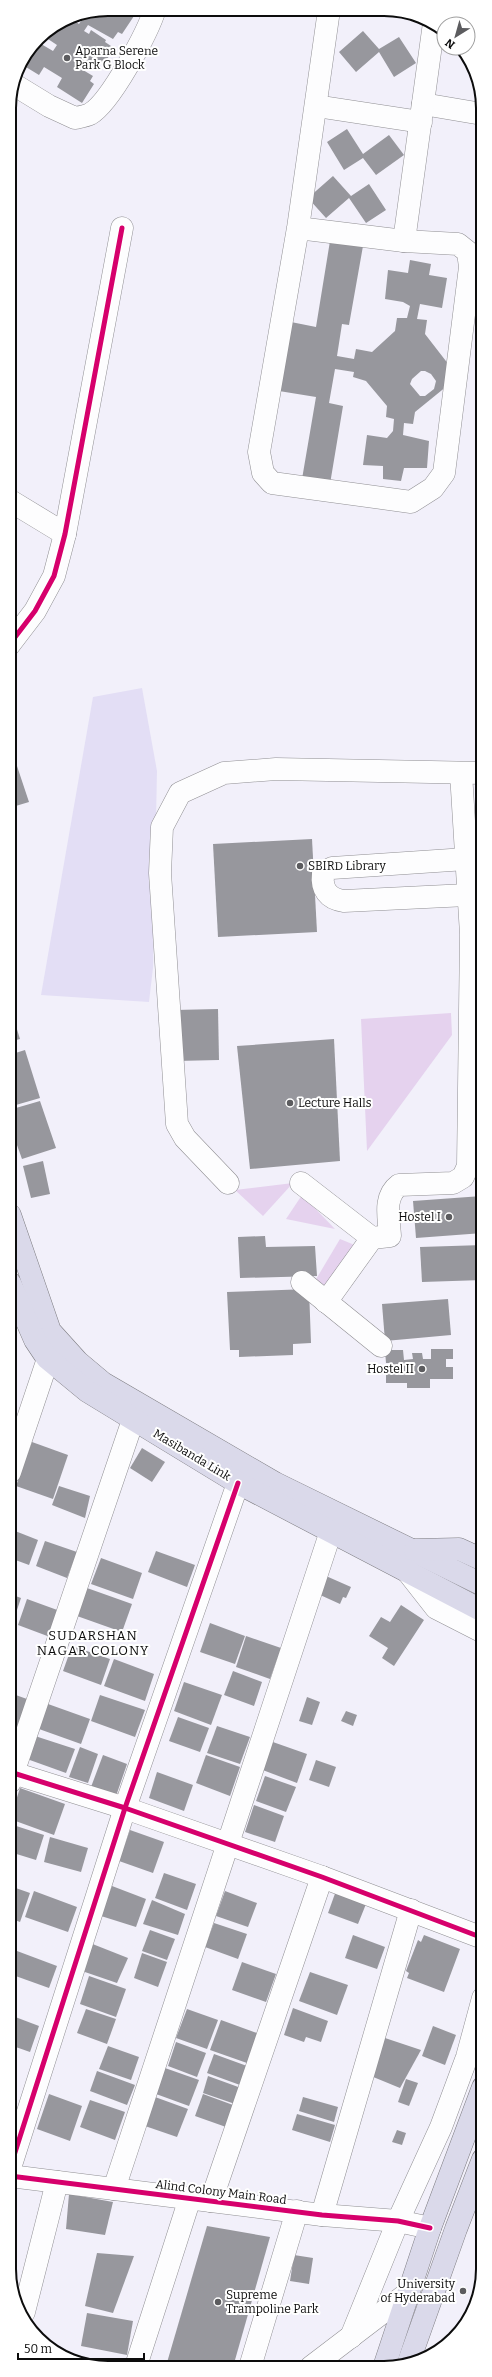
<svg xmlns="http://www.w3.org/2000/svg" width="492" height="2377" font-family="Bitter,serif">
	<rect width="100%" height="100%" fill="#f2f0fa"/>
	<!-- farmland -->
	<path fill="#e3def5" d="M142,688L157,771L153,968L149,1002L41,995L93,697Z"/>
	<!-- green -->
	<g fill="#e5d2ee">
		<path d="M451,1013L452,1035L367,1151L361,1019Z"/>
		<path d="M293,1183L263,1216L235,1190Z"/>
		<path d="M302,1195L335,1229L286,1219Z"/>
		<path d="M340,1239L362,1248L326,1290L315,1281Z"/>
	</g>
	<!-- building -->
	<g fill="#97979d" fill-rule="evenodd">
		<path d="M108,9L138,10L122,34L118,32L113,39L88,25L84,31L89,34L91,30L106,40L105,42L111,46L108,51L111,53L104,64L101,62L97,69L92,66L90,69L83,64L82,66L85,68L83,70L93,76L90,81L94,84L82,103L57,87L62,78L44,67L39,75L21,64L36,41L53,51L57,45L42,35L69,17L79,24L81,21L74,16Z"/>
		<path d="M363,31L379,49L399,37L416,63L394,77L379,52L356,72L339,52Z"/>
		<path d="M347,129L363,154L389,135L404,155L376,175L363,158L344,170L327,142Z"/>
		<path d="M333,176L351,196L369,184L386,210L366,223L349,198L326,218L308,198Z"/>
		<path d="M330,241L363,246L349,325L342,324L337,356L354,359L356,349L372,352L395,331L397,318H407L410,306L403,302L385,299L388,270L408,273L410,260L431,264L429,275L447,278L442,308L420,304L417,319L427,320L425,334L449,365L447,386L415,412L413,424L404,423L403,435L429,441L427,468H404L401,481L383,479V466L363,465L367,435L387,438L393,431L394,419L386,417L387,406L366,381L353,377L354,372L335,369L329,403L343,406L330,484L302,479L316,397L279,391L291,322L316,327ZM421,371H425L431,374L436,381L434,389L425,396H420L410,384L412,379Z"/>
		<path d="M9,742L29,802L9,808Z"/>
		<path d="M312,839L317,932L218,937L213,844Z"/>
		<path d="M9,1004L20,1039L9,1042Z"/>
		<path d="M218,1009L219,1060L176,1061L175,1010Z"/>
		<path d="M334,1039L340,1161L250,1169L237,1046Z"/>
		<path d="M25,1050L40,1098L9,1107V1055Z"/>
		<path d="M40,1101L56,1148L22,1159L9,1123V1110Z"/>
		<path d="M43,1161L50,1194L31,1198L23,1166Z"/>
		<path d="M482,1196L483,1233L416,1238L413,1201Z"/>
		<path d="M265,1236L266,1247L315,1246L317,1276L240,1278L238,1237Z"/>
		<path d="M483,1245V1280L422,1282L420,1247Z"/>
		<path d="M309,1289L311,1343L293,1344V1355L239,1357V1350H230L227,1292Z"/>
		<path d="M448,1299L451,1335L385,1341L382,1304Z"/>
		<path d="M431,1349H453V1359H446V1367H453V1379H430V1388H407V1383H386V1371H391L390,1363H386L385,1350H403L404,1360L413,1359L412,1353H422L423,1359H431Z"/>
		<path d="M32,1442L68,1455L53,1499L16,1486Z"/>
		<path d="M142,1448L165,1462L152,1482L130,1468Z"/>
		<path d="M59,1486L90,1496L85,1518L52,1505Z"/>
		<path d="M10,1529L38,1540L29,1565L10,1558Z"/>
		<path d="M45,1541L77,1552L67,1578L36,1566Z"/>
		<path d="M156,1551L195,1565L187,1587L148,1572Z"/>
		<path d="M101,1558L142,1573L133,1599L91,1584Z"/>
		<path d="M326,1576L351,1587L346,1598L343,1597L340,1604L318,1594Z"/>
		<path d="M87,1588L132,1604L122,1632L77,1616Z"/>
		<path d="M10,1594L21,1598L12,1625L10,1624Z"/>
		<path d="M27,1599L60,1611L50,1637L18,1625Z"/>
		<path d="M401,1605L424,1620L394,1666L382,1658L388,1648L369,1636L381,1617L390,1622Z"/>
		<path d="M210,1623L245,1636L235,1664L200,1652Z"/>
		<path d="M246,1636L281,1648L270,1679L236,1667Z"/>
		<path d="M72,1646L110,1659L101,1685L63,1671Z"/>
		<path d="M114,1659L154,1674L145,1701L104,1686Z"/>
		<path d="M233,1671L262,1682L254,1706L224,1695Z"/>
		<path d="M184,1682L222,1695L211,1725L174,1711Z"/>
		<path d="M10,1693L27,1699L17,1728L10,1725Z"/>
		<path d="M100,1695L145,1710L135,1737L91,1721Z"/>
		<path d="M307,1697L320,1702L312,1725L299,1721Z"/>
		<path d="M48,1704L90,1719L81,1744L39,1729Z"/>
		<path d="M346,1711L357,1715L353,1726L341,1721Z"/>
		<path d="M178,1717L209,1728L200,1752L169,1741Z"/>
		<path d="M217,1726L250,1737L240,1764L207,1753Z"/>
		<path d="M10,1729L16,1731L10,1748Z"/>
		<path d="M35,1736L75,1749L66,1773L27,1759Z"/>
		<path d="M270,1741L307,1754L297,1783L260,1769Z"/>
		<path d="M80,1747L98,1754L88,1783L69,1777Z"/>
		<path d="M103,1755L127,1764L116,1796L91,1787Z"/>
		<path d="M206,1755L240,1767L230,1796L196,1783Z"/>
		<path d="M316,1760L336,1767L329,1787L309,1780Z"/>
		<path d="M157,1772L193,1785L184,1811L149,1798Z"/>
		<path d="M265,1776L296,1787L286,1812L256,1801Z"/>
		<path d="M20,1788L65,1804L54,1835L10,1819Z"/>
		<path d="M254,1805L284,1816L275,1842L245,1832Z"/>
		<path d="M10,1824L44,1835L36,1860L10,1852Z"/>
		<path d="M130,1830L164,1842L153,1873L119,1861Z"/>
		<path d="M50,1837L88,1848L81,1872L44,1862Z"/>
		<path d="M164,1873L196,1884L187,1910L155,1898Z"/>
		<path d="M10,1886L30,1893L20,1922L10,1918Z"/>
		<path d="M112,1886L146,1899L136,1927L101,1916Z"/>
		<path d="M337,1888L368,1899L358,1924L328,1913Z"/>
		<path d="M34,1891L77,1907L68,1932L25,1917Z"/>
		<path d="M225,1891L257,1903L248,1927L216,1916Z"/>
		<path d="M152,1900L185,1914L178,1935L143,1924Z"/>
		<path d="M214,1923L247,1934L238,1959L205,1947Z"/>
		<path d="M150,1930L175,1939L167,1960L142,1951Z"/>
		<path d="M353,1935L385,1947L377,1969L345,1958Z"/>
		<path d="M424,1935L460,1949L444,1992L407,1978L409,1973L406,1971L418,1940L421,1942Z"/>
		<path d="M90,1943L128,1958L117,1983L82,1971Z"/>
		<path d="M17,1951L57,1966L49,1988L10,1974Z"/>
		<path d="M142,1953L167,1962L158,1987L134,1978Z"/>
		<path d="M242,1962L276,1974L266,2002L232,1990Z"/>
		<path d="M310,1972L348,1985L337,2015L299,2001Z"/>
		<path d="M89,1976L126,1989L116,2017L80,2004Z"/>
		<path d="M293,2008L328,2021L321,2042L306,2037L304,2042L284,2035Z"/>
		<path d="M86,2009L116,2019L107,2044L77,2033Z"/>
		<path d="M187,2009L218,2020L207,2049L176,2038Z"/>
		<path d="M10,2015L39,2026L30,2052L10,2045Z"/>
		<path d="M221,2020L257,2033L247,2063L210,2050Z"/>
		<path d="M433,2026L456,2035L445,2065L422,2056Z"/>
		<path d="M379,2036L421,2050L400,2088L366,2074Z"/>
		<path d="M176,2042L206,2053L197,2077L168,2066Z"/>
		<path d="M108,2046L139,2057L131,2080L99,2069Z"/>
		<path d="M214,2054L247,2066L240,2085L207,2073Z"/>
		<path d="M165,2068L199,2080L189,2106L156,2094Z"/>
		<path d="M97,2071L135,2085L127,2105L90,2091Z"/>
		<path d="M208,2076L241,2088L235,2104L203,2093Z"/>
		<path d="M406,2079L418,2083L409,2106L398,2102Z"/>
		<path d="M49,2094L82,2106L70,2141L37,2129Z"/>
		<path d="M203,2094L233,2105L226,2127L195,2116Z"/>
		<path d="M155,2097L188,2109L177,2137L145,2126Z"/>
		<path d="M303,2097L338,2107L334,2122L299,2111Z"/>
		<path d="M90,2100L125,2112L115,2140L80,2127Z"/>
		<path d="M10,2113L14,2114L10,2128Z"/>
		<path d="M297,2114L335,2125L330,2142L292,2130Z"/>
		<path d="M397,2130L406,2133L402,2145L392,2142Z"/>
		<path d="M69,2194L113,2202L105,2235L66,2229Z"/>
		<path d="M207,2226L270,2237L233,2367L166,2366Z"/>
		<path d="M97,2253L134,2256L113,2313L85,2306Z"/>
		<path d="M294,2255L313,2258L309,2284L290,2281Z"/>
		<path d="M87,2313L133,2321L127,2355L81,2346Z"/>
	</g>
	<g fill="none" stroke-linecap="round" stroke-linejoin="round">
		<!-- minor casing -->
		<g stroke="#908f93" stroke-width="23">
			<g id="minor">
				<path d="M13,84L49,106L75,118C80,117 86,116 90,114C110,103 148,32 155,9"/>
				<path d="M423,104L482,114"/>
				<path d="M316,106L421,122"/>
				<path d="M298,228L404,241L458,244L468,252L470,267L444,473L433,488L411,502L272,483L263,473L259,452L298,228L329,10"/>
				<path d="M404,241L434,23"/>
				<path d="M9,500L65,534"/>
				<path d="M9,645L35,611L54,576L65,534L122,228"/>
				<path d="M466,859L332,868L323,873C321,889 328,899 344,901L467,895"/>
				<path d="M228,1183L185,1138L177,1124L160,873L162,827L180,793L224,773L276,769L482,773"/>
				<path d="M301,1183L372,1238"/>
				<path d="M302,1282L381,1346"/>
				<path d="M326,1302L372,1238L390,1236C389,1218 383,1197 399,1185L453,1183L463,1177L468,1166L471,934L461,773"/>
				<path d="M10,1472L54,1341"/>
				<path d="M407,1571L436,1608L483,1632"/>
				<path d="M10,1772L125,1808L322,1877L483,1938"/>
				<path d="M10,1782L133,1420"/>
				<path d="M10,2168L125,1808L238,1483"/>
				<path d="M10,2176L322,2215L398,2221L430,2228"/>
				<path d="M114,2189L331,1531"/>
				<path d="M211,2201L322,1877"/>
				<path d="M322,2215L411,1910"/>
				<path d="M24,2312L57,2182"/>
				<path d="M351,2337L398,2221L441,2127L467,2057L483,1998"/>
				<path d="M136,2366L190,2198"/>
				<path d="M250,2367L297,2211"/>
				<path d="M311,2367L408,2293"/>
			</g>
		</g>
		<!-- major casing -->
		<g stroke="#7d7c80" stroke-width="23">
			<g id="major">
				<path d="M10,1215L50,1331L78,1362L103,1383L275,1483L483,1585"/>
				<path d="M10,1283L35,1340L47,1358L87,1391L238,1483L483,1611"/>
				<path d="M415,1550L459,1549L483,1560"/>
				<path d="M408,2364L456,2229L483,2159"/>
				<path d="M384,2367L430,2228L483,2087"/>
			</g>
		</g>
		<!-- minor -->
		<use href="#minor" stroke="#fdfdfe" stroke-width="22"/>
		<!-- major -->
		<use href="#major" stroke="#dad9ea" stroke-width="22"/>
		<!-- cycleway casing -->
		<g stroke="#fff" stroke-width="8">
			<g id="cycleway">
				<path d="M9,645L35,611L54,576L65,534L122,228"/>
				<path d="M10,1772L125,1808L322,1877L483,1938"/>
				<path d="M10,2168L125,1808L238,1483"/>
				<path d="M10,2176L322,2215L398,2221L430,2228"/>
			</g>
		</g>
		<!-- cycleway -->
		<use href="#cycleway" stroke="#d6006c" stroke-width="5"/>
	</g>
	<!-- markers -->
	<g fill="#5c5c5f" stroke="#fff" stroke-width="1.5">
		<circle cx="67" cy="58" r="4"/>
		<circle cx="300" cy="866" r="4"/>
		<circle cx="290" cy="1103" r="4"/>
		<circle cx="449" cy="1217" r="4"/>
		<circle cx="422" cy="1369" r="4"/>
		<circle cx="463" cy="2291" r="4"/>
		<circle cx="218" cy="2302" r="4"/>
	</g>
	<g text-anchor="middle" stroke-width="4" stroke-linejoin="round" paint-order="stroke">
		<!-- poi labels -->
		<g font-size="12" fill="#0c0c0c" stroke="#fff" text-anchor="start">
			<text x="75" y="55">Aparna Serene<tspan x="75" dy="14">Park G Block</tspan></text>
			<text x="308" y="870">SBIRD Library</text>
			<text x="298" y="1107">Lecture Halls</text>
			<text x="441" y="1221" text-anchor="end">Hostel I</text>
			<text x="414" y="1373" text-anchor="end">Hostel II</text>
			<text x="455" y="2288" text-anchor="end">University<tspan x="455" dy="14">of Hyderabad</tspan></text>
			<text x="226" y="2299">Supreme<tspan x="226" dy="14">Trampoline Park</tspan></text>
		</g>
		<!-- street labels -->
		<g font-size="12" fill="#0c0c0c" stroke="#fff">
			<text transform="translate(192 1455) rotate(31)" y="4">Masibanda Link</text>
			<text transform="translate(221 2192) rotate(7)" y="4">Alind Colony Main Road</text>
		</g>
		<!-- neighbourhood labels -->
		<g font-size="13" letter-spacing="1" fill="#0c0c0c" stroke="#fff">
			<text x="93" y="1640">SUDARSHAN<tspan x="93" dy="15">NAGAR COLONY</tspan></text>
		</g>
	</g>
	<!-- crop -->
	<path d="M0 0H492V2377H0ZM108 16H384A92 92 0 0 1 476 108V2269A92 92 0 0 1 384 2361H108A92 92 0 0 1 16 2269V108A92 92 0 0 1 108 16Z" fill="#fff" fill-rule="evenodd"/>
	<path fill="none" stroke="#0c0c0c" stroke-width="2" d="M108 16H384A92 92 0 0 1 476 108V2269A92 92 0 0 1 384 2361H108A92 92 0 0 1 16 2269V108A92 92 0 0 1 108 16Z"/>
	<!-- north arrow -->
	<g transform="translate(456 36) rotate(217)"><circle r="19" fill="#ffffff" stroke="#9e9e9e"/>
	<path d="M0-3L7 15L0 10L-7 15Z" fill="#5c5c5f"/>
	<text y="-6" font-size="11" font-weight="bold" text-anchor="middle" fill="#0c0c0c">N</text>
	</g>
	<!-- scale -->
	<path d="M18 2353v6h126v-6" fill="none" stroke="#0c0c0c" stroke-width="2"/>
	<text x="24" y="2353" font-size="12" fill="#0c0c0c" stroke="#ffffff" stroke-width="3" paint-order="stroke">50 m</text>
</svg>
